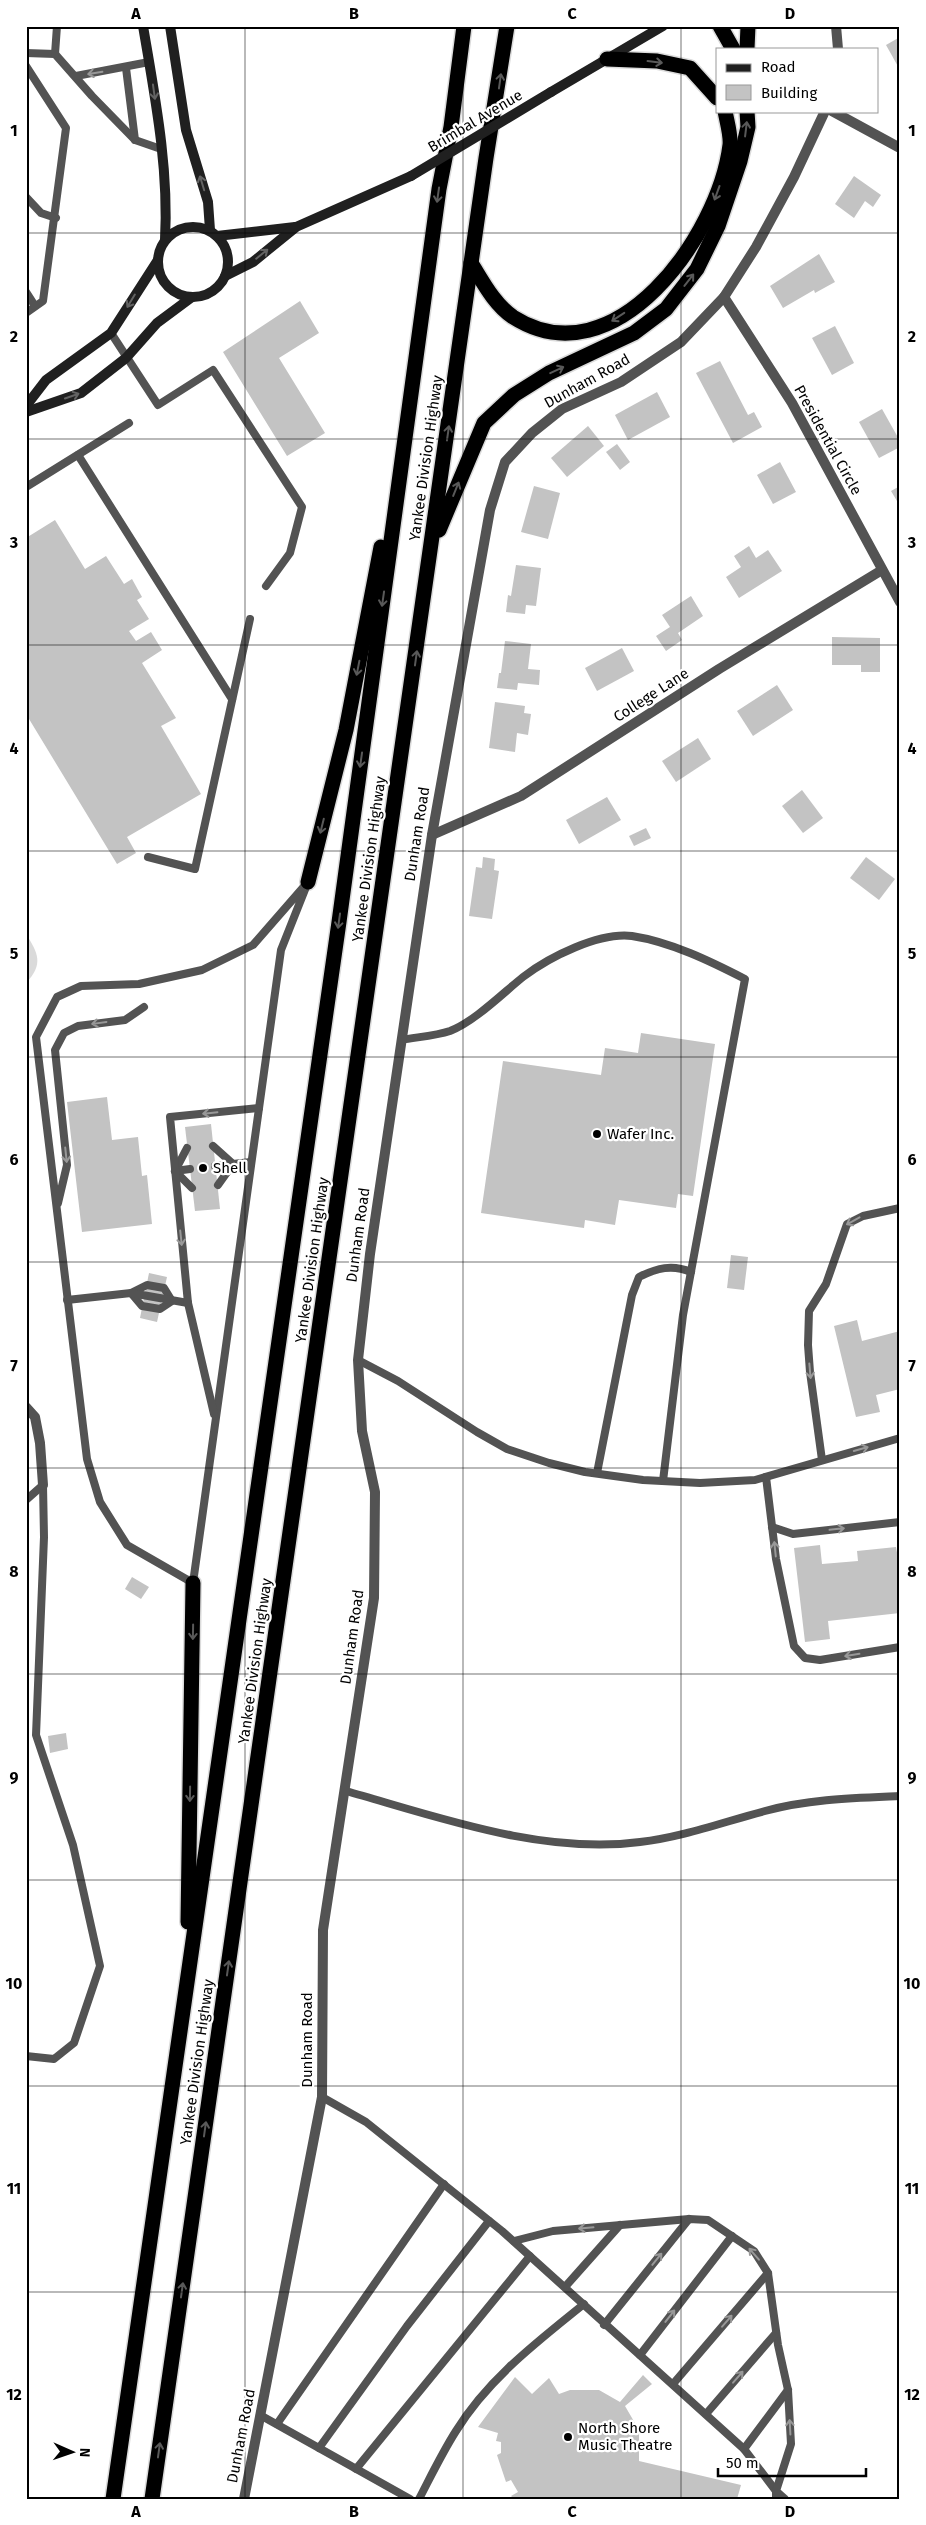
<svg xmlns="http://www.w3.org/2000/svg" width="926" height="2525" font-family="'Fira Sans',sans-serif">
	<rect width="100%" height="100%" fill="#fff"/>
	<!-- green -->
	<path fill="#dadada" d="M26,934C38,953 44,964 26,983Z"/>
	<!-- building -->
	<g fill="#c3c3c3">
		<path d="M900,37V70L886,45Z"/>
		<path d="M854,176L881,195L873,207L865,201L854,218L835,204Z"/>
		<path d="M819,254L835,282L815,293L814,290L783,308L770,286Z"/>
		<path d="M300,301L319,333L279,358L325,433L287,456L223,352Z"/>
		<path d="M835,326L854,363L832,375L812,338Z"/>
		<path d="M720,361L748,415L754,412L762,427L733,443L696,373Z"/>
		<path d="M657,392L670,417L628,440L615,415Z"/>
		<path d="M882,409L900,441V447L879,458L859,422Z"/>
		<path d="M588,426L604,446L567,477L551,458Z"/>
		<path d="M617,444L630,462L620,470L606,452Z"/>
		<path d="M780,462L796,492L773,504L757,475Z"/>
		<path d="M534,486L560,493L548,539L521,532Z"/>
		<path d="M900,486V506L891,491Z"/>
		<path d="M55,520L85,569L106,556L124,584L132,579L142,597L137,600L149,619L129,631L136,641L151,632L162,650L142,663L176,718L161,726L201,794L127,837L136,853L117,864L26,714V538Z"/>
		<path d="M749,546L756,558L768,550L782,571L739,598L726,577L741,567L734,556Z"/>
		<path d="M516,565L541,568L536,606L526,605L525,614L506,612L508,595L511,596Z"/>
		<path d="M691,596L703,616L678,633L682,640L666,651L656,636L670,627L662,615Z"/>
		<path d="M832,637L880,638V672H861V665H832Z"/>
		<path d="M505,641L531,644L528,669L540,670L539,685L518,683L517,690L497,688L499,673H501Z"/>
		<path d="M622,648L634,671L597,691L585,668Z"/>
		<path d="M777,685L793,710L753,736L737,711Z"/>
		<path d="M495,702L525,706L524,713L531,714L528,735L517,733L515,752L489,748Z"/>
		<path d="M698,738L711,759L676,782L662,761Z"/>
		<path d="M802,790L823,818L803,833L782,806Z"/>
		<path d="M607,797L621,820L579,844L566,820Z"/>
		<path d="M646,828L651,838L634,846L629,836Z"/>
		<path d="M483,857L495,859L494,870L499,871L492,919L469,916L476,867L482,868Z"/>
		<path d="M866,857L895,879L879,900L850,878Z"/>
		<path d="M641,1033L715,1044L693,1196L678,1194L676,1208L619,1200L615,1225L585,1220L584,1228L481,1213L503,1061L601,1075L605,1048L638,1053Z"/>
		<path d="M107,1097L112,1140L138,1137L142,1176L147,1175L152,1224L82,1232L67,1102Z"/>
		<path d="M211,1124L220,1209L195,1211L185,1127Z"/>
		<path d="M731,1255L748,1257L744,1290L727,1288Z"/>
		<path d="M149,1273L167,1277L157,1322L140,1318Z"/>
		<path d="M857,1320L862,1341L900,1331V1389L876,1395L880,1412L856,1417L834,1326Z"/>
		<path d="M820,1545L822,1564L858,1561L857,1551L896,1547L898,1558H900V1613L828,1621L830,1639L805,1642L794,1548Z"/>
		<path d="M132,1577L149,1587L141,1599L125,1589Z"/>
		<path d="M66,1733L68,1749L50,1753L48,1736Z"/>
		<path d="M643,2375L652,2384L625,2406L639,2430V2461L741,2485L737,2499H514L511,2496L518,2492L511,2480L506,2482L497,2455L501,2453V2442L496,2441L498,2433L478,2427L515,2377L532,2394L549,2378L559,2394L570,2390H599L620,2402Z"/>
	</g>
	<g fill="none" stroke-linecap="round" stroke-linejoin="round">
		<!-- highway casing -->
		<g stroke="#dbdbdb" stroke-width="18">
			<g id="highway">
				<path d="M720,26L733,49"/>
				<path d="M747,49L748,26"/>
				<path d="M607,59L657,61L690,68L717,98"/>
				<path d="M471,263C483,282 494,304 513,317C615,382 719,235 730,145C731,135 727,122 725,111"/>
				<path d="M439,530L484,423L514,395L549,373L634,333L666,309L697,269L718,226L740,161L748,127L747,111"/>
				<path d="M308,882L346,730L381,547"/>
				<path d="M188,1922L193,1583"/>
				<path d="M113,2499L339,922L439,189L451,127L464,26"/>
				<path d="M152,2499L486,158L507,26"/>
			</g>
		</g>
		<!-- lane -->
		<g stroke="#535353" stroke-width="8">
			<path d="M26,53L55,54L92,96L135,140L161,149"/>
			<path d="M55,54L57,26"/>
			<path d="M26,66L66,128L43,301L26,313"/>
			<path d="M126,68L135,140"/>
			<path d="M76,76L149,62"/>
			<path d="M26,197L41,213L56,218"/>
			<path d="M26,292L35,306"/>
			<path d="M111,333L158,405L213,370L302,507L290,553L266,586"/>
			<path d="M78,455L232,699"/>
			<path d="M26,487L129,423"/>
			<path d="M148,857L195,869L250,619"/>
			<path d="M308,882L281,950L193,1583L127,1545L100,1502L87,1459L36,1037L57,997L81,986L139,984L202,970L253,945Z"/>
			<path d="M401,1040C417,1037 435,1036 450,1031C474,1022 503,993 523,977C549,957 599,932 632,936C671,942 710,961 745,979L683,1315L663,1481"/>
			<path d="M213,1146L233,1164L218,1185"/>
			<path d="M215,1166L251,1162"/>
			<path d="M175,1171L187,1148"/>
			<path d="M175,1171L192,1188"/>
			<path d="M175,1171L190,1169"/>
			<path d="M58,1203L67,1165L55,1050L64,1033L78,1026L125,1020L144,1007"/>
			<path d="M147,1285L164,1288L172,1301L160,1309L142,1306L131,1293Z"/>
			<path d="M67,1300L131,1293L188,1303"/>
			<path d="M358,1360L398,1381L477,1432L507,1449L549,1463L585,1472L643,1480L700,1483L755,1480L900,1438"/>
			<path d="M214,1414L188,1303L170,1117L259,1108"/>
			<path d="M822,1460L810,1372L808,1345L809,1311L826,1284L847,1224L863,1216L900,1208"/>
			<path d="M597,1473L632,1295L639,1277C657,1268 672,1264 691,1272"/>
			<path d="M766,1477L776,1559L794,1646L805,1658L820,1660L900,1647"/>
			<path d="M26,1500L43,1485"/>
			<path d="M772,1527L793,1534L900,1522"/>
			<path d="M346,1791C438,1817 543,1855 640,1842C683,1837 723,1822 765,1811C809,1799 854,1798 900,1796"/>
			<path d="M26,2056L54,2059L74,2043L100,1966L73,1845L36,1735L44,1537L43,1485"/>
			<path d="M322,2097L366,2122L502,2231L744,2449L776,2491V2499"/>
			<path d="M514,2241L553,2231L689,2219L708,2220L754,2251L768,2273L778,2345L788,2390L791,2444L776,2491L785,2499"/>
			<path d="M565,2287L620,2225"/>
			<path d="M604,2325L689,2219"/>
			<path d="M640,2355L732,2236"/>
			<path d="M673,2384L768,2273"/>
			<path d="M706,2414L776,2333"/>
			<path d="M260,2415L410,2499"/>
			<path d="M277,2424L444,2184"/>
			<path d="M319,2448L407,2326L489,2221"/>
			<path d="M744,2449L788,2390"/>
			<path d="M356,2469L530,2256"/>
			<path d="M419,2499C431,2476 442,2453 456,2431C488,2379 537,2342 584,2304"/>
		</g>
		<!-- street -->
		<g stroke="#535353" stroke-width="10">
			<path d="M836,26L838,49"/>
			<path d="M832,111L900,148"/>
			<path d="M724,297L792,403L900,602"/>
			<path d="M432,835L521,796L719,669L882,570"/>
			<path d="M26,1407L35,1417L40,1443L43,1485"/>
			<path d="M244,2499L322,2097L323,1930L374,1598L375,1492L362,1431L358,1360L370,1254L432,835L490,510L505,462L532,433L562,409L621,382L681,342L724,297L756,247L794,177L825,111"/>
		</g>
		<!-- secondary -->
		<g stroke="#202020" stroke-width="10">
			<path d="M143,26C155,97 169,168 165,240"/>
			<path d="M170,26L186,130L208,202L210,230"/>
			<path d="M551,92L663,26"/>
			<circle cx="193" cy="262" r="35"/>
			<path d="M217,236L295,227"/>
			<path d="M225,276L253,262L296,227L411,176"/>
			<path d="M26,406L46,380L111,333L158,260"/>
			<path d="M26,412L81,393L126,358L157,323L192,297"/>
		</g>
		<!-- highway -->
		<use href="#highway" stroke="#000" stroke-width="15"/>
		<!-- secondary-bridge -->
		<path stroke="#202020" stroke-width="10" d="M411,176L551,92"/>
	</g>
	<!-- one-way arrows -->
	<defs><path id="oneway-shaft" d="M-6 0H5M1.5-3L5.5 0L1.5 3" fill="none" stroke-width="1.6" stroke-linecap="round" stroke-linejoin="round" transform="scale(1.25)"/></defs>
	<g stroke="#595959">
		<use href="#oneway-shaft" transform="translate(655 62) rotate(7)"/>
		<use href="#oneway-shaft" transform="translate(500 81) rotate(-82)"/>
		<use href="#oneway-shaft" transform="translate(746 129) rotate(-83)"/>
		<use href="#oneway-shaft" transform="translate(717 193) rotate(110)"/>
		<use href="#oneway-shaft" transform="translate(438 195) rotate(98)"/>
		<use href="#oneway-shaft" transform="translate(689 280) rotate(-52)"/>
		<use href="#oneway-shaft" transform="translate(618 317) rotate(147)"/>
		<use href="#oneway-shaft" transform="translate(557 370) rotate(-25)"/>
		<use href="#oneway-shaft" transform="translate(448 433) rotate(-82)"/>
		<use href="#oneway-shaft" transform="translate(456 489) rotate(-68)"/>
		<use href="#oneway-shaft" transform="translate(383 599) rotate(98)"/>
		<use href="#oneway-shaft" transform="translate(416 658) rotate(-82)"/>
		<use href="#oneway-shaft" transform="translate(358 668) rotate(101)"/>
		<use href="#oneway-shaft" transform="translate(361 760) rotate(98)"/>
		<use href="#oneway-shaft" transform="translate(322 826) rotate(104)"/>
		<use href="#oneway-shaft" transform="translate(339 921) rotate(98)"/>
		<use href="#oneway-shaft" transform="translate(193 1632) rotate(91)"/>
		<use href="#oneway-shaft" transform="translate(190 1794) rotate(91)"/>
		<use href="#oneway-shaft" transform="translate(228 1968) rotate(-82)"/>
		<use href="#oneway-shaft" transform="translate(205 2129) rotate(-82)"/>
		<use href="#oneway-shaft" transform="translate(182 2290) rotate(-82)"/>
		<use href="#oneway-shaft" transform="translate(159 2450) rotate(-82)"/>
	</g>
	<g stroke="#989898">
		<use href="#oneway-shaft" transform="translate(95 73) rotate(171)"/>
		<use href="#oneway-shaft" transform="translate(99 1023) rotate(172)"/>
		<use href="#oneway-shaft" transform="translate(210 1113) rotate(174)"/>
		<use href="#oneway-shaft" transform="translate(66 1155) rotate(84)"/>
		<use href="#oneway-shaft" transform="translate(853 1221) rotate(151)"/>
		<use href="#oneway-shaft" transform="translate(181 1238) rotate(84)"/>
		<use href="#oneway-shaft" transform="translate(810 1371) rotate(85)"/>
		<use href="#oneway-shaft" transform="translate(861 1449) rotate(-16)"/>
		<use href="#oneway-shaft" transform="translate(837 1529) rotate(-6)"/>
		<use href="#oneway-shaft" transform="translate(775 1549) rotate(-96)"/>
		<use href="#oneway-shaft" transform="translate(852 1655) rotate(171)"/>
		<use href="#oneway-shaft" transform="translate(586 2228) rotate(175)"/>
		<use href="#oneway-shaft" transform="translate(754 2254) rotate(-131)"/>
		<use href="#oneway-shaft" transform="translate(657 2259) rotate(-51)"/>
		<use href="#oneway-shaft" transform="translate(670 2316) rotate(-52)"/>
		<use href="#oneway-shaft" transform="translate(727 2321) rotate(-49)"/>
		<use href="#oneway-shaft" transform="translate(738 2377) rotate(-49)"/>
		<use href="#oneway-shaft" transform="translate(790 2427) rotate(-93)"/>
	</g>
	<g stroke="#636363">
		<use href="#oneway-shaft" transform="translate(154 92) rotate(82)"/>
		<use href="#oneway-shaft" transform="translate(202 183) rotate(-107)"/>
		<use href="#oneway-shaft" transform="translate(262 254) rotate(-39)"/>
		<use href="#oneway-shaft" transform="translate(131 301) rotate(121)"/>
		<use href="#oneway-shaft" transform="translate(72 396) rotate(-19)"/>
	</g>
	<!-- grid -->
	<path fill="none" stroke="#000" stroke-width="1" stroke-opacity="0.55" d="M245,26V2499M463,26V2499M681,26V2499M26,233H900M26,439H900M26,645H900M26,851H900M26,1057H900M26,1262H900M26,1468H900M26,1674H900M26,1880H900M26,2086H900M26,2292H900"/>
	<!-- markers -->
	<g fill="#000" stroke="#fff" stroke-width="2">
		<circle cx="597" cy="1134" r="5"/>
		<circle cx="203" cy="1168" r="5"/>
		<circle cx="568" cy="2437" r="5"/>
	</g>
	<g text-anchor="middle" stroke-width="4.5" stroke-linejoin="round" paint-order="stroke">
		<!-- street labels -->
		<g font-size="15" fill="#000" stroke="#fff">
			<text transform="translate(475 121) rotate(-31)" y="5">Brimbal Avenue</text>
			<text transform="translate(587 381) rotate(-29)" y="5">Dunham Road</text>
			<text transform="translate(828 440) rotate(61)" y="5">Presidential Circle</text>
			<text transform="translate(426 458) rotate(-82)" y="5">Yankee Division Highway</text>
			<text transform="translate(651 695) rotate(-33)" y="5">College Lane</text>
			<text transform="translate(417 834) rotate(-81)" y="5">Dunham Road</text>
			<text transform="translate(369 859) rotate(-82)" y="5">Yankee Division Highway</text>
			<text transform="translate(358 1235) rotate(-82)" y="5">Dunham Road</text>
			<text transform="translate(312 1260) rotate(-82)" y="5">Yankee Division Highway</text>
			<text transform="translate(352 1637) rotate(-82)" y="5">Dunham Road</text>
			<text transform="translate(255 1661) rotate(-82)" y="5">Yankee Division Highway</text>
			<text transform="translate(307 2040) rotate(-90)" y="5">Dunham Road</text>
			<text transform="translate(197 2062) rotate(-82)" y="5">Yankee Division Highway</text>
			<text transform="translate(241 2436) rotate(-79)" y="5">Dunham Road</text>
		</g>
		<!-- poi labels -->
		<g font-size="15" fill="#000" stroke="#fff" text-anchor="start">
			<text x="607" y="1139">Wafer Inc.</text>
			<text x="213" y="1173">Shell</text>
			<text x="578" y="2433">North Shore<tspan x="578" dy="17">Music Theatre</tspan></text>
		</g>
	</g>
	<!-- border -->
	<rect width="926" height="2525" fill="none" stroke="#ffffff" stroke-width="55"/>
	<!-- legend -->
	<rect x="716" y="48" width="162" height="65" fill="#ffffff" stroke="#999999"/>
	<rect x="726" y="64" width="25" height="8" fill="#202020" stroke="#999999"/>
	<text x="761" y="72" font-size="15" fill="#000000">Road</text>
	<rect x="726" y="85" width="25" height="15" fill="#c3c3c3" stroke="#999999"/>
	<text x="761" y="98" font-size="15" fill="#000000">Building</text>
	<!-- north arrow -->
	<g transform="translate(72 2452) rotate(92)" stroke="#ffffff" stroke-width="4" paint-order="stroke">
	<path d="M0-4L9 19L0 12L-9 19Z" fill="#000000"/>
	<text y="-8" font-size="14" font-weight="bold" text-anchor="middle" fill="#000000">N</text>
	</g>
	<!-- scale -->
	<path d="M718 2468v8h148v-8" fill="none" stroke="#000000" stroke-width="2.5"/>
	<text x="726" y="2468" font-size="15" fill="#000000" stroke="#ffffff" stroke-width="4" paint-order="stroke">50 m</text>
	<rect x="28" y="28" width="870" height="2470" fill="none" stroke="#000" stroke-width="2"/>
	<g font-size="16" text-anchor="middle" font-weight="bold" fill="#000">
		<text x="136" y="19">A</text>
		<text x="354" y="19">B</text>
		<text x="572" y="19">C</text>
		<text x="790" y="19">D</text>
		<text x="14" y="136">1</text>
		<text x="912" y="136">1</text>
		<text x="14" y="342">2</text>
		<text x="912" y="342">2</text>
		<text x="14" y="548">3</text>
		<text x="912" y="548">3</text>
		<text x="14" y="754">4</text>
		<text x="912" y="754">4</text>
		<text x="14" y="959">5</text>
		<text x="912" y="959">5</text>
		<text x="14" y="1165">6</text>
		<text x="912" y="1165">6</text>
		<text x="14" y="1371">7</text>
		<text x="912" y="1371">7</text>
		<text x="14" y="1577">8</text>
		<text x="912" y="1577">8</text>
		<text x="14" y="1783">9</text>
		<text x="912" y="1783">9</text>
		<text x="14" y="1989">10</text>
		<text x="912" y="1989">10</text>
		<text x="14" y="2194">11</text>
		<text x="912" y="2194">11</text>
		<text x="14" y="2400">12</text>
		<text x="912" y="2400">12</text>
		<text x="136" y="2517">A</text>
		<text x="354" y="2517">B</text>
		<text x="572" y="2517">C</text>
		<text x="790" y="2517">D</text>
	</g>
</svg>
